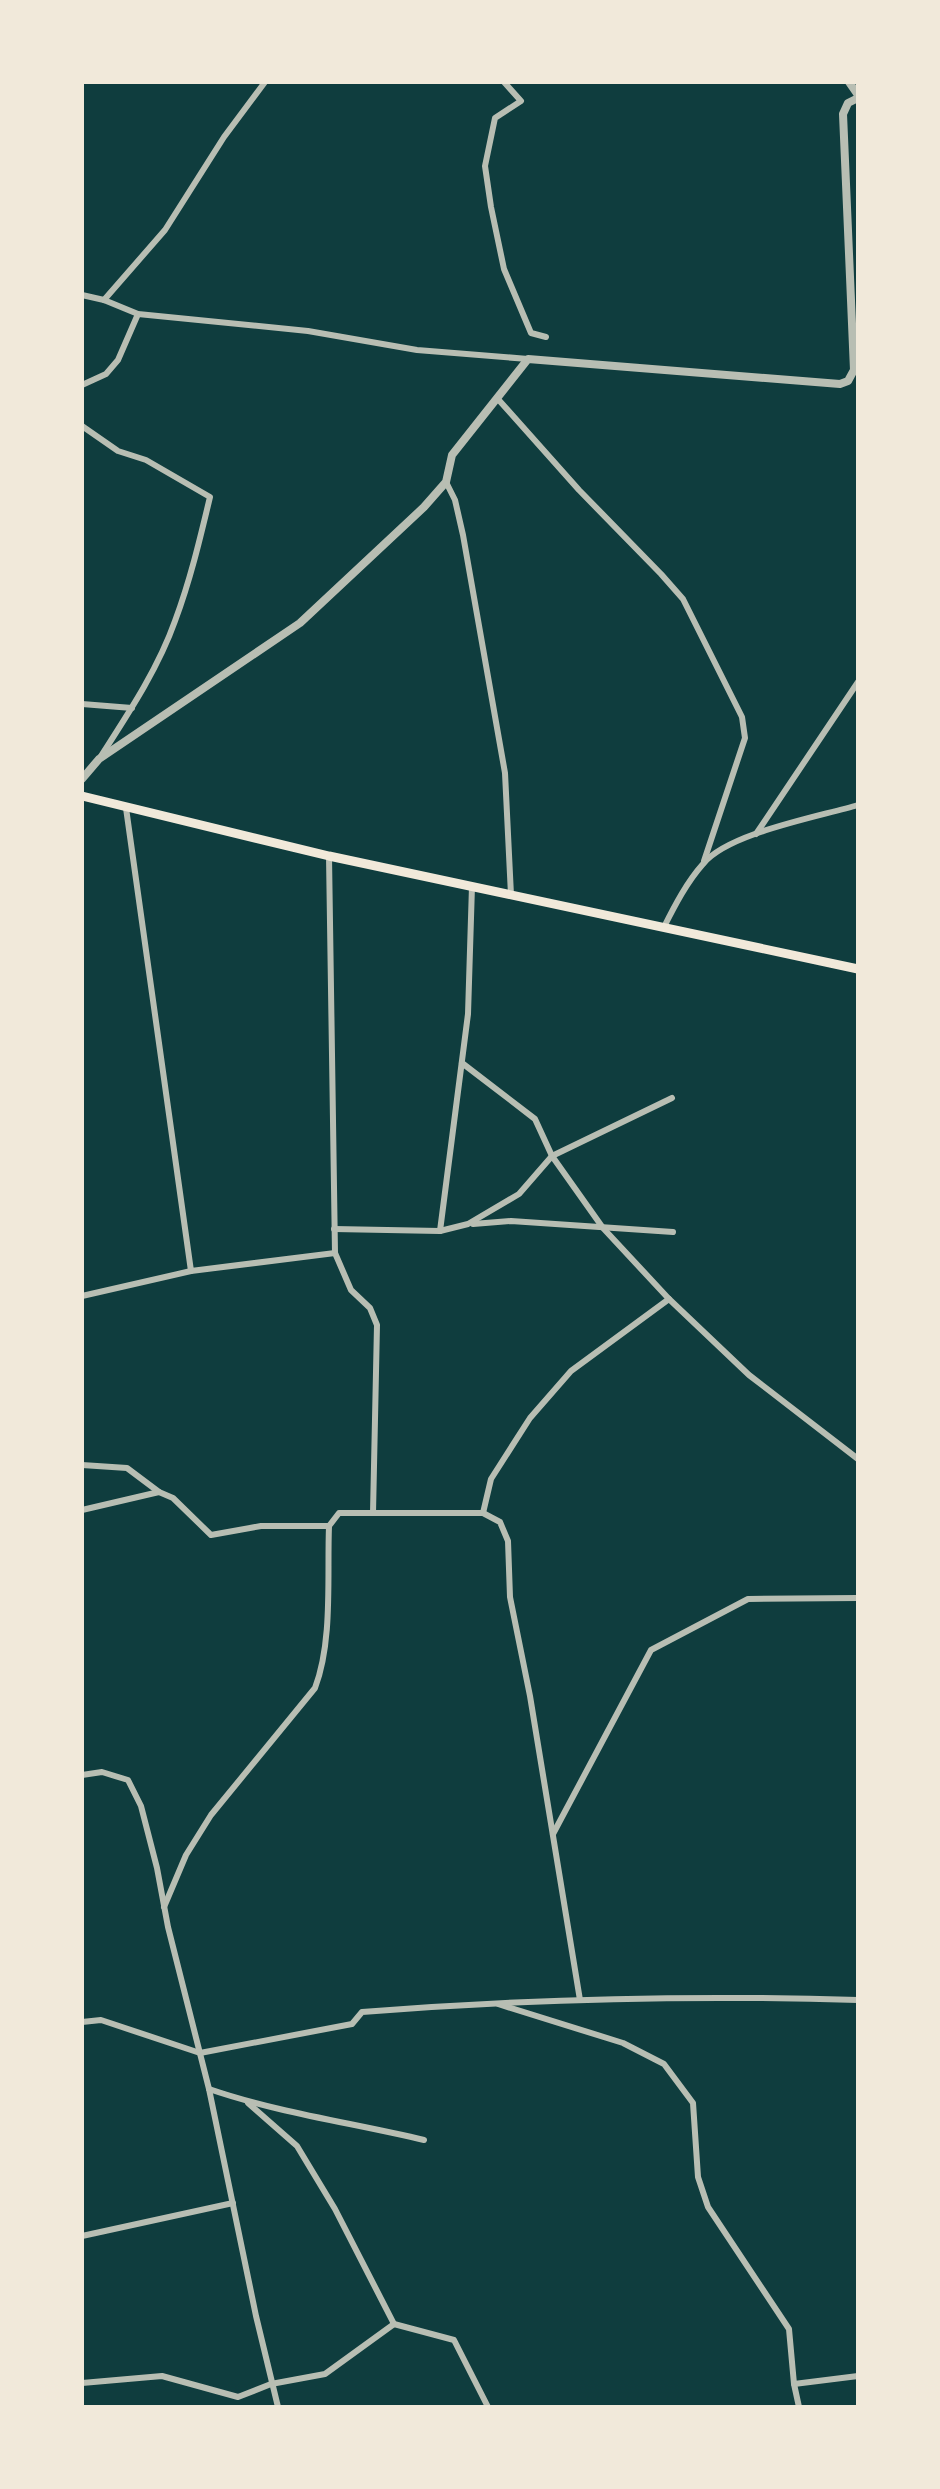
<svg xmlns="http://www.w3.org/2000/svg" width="940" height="2489" font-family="'Open Sans',sans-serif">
	<rect width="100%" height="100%" fill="#0f3d3e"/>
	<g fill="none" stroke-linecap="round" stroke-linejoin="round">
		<!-- minor -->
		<g stroke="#b8beb3" stroke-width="6">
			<path d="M504,82L521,101L495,118L485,166L491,207L504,269L531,333L546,337"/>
			<path d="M82,295L104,300L138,314L308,331L417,350L528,359"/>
			<path d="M104,300L165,230L224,137L265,82"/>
			<path d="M82,385L106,374L118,360L138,314"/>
			<path d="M497,398L579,490L661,574L683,599L742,717L745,738L704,861"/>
			<path d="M82,426L118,451L146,460L210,497C200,539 190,581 175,621C158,669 128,714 101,756"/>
			<path d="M446,482L455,500L463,535L505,773L511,895"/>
			<path d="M82,704L132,708"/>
			<path d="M126,808L191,1271L335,1253"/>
			<path d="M756,834L858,682"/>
			<path d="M329,856L335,1253L351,1290L370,1308L377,1325L373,1513"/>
			<path d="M664,927C675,905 687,882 703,864C728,833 818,817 858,805"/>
			<path d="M462,1063L535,1119L552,1156L603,1228L669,1299L749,1375L858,1459"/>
			<path d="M473,1224L511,1221L673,1232"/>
			<path d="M334,1229L440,1231L468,1014L472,886"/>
			<path d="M440,1231L468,1224L519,1194L552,1156L672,1098"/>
			<path d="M82,1296L191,1271"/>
			<path d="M82,1465L127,1468L159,1492"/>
			<path d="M82,1510L159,1492L173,1498L211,1535L261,1526H329L339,1513H483L500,1522L508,1541L510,1597L530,1696L580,2000"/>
			<path d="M483,1513L491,1479L530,1418L571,1371L669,1299"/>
			<path d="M82,1775L102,1772L128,1780L141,1806L157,1868L168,1927L209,2089L256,2316L278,2407"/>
			<path d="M553,1834L651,1650L748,1599L858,1598"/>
			<path d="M164,1907L186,1855L211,1815L315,1688C333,1641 327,1576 329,1526"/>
			<path d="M498,2004L623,2043L664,2064L693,2103L698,2177L708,2207L789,2329L794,2384L799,2407"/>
			<path d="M82,2022L101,2020L200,2053L352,2024L362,2012C527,1999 693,1995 858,2000"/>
			<path d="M209,2089C279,2113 353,2123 424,2140"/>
			<path d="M248,2103L297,2146L335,2209L394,2324"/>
			<path d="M82,2236L233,2203"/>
			<path d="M394,2324L454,2340L488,2407"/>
			<path d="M82,2383L162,2376L238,2397L271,2384L325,2374L394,2324"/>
			<path d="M794,2384L858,2376"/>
		</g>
		<!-- tertiary -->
		<g stroke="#b8beb3" stroke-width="8">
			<path d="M849,82L858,95"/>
			<path d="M82,779L99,759L300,623L424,507L446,482L452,455L528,359L840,384L848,381L854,370L843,114L848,103L858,98"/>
		</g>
		<!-- secondary -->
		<path stroke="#f1e9da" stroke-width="9" d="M82,796L329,856L858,969"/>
	</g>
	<!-- border -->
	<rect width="940" height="2489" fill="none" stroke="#f1e9da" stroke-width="168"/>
</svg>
